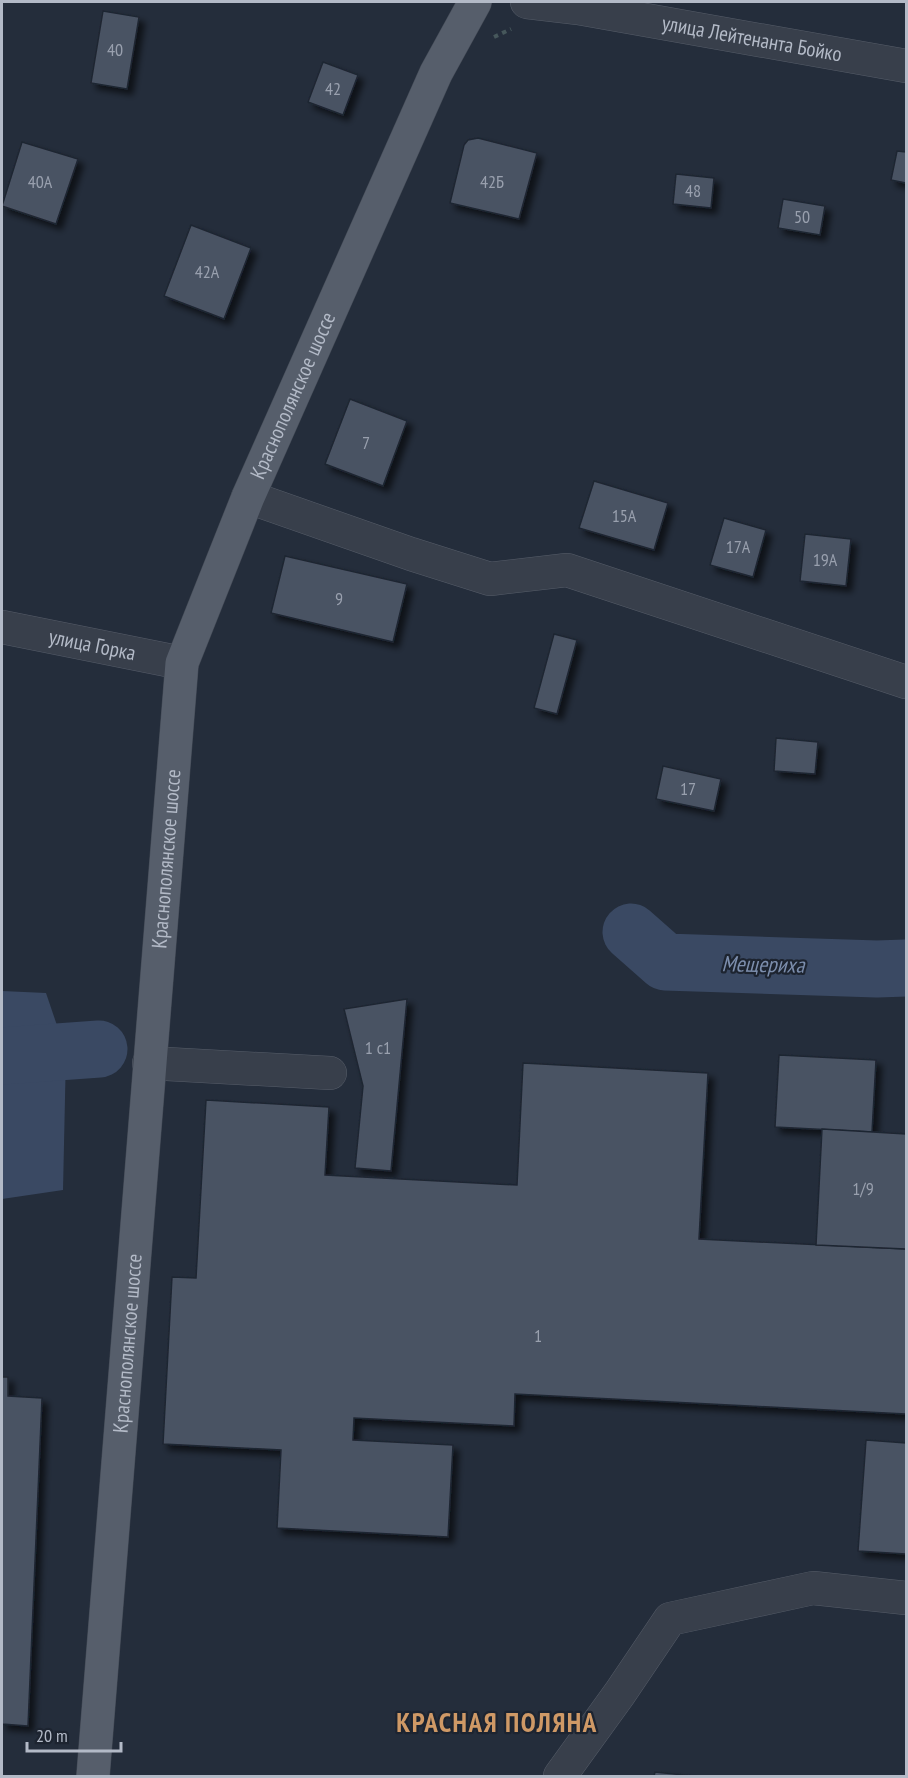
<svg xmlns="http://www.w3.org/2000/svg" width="908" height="1778" font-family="'PT Sans Narrow',sans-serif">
	<defs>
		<filter id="shadow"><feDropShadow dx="5.5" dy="5.5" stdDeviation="3" flood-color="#0009"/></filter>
	</defs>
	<rect width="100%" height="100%" fill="#242d3b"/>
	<!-- water -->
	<path fill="#3a4963" d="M2,991L46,993L66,1052L63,1190L2,1199Z"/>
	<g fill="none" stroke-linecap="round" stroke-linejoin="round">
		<!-- river -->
		<g stroke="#3a4963" stroke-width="57">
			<path d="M631,932L665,962L877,969L906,968"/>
			<path d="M2,1056L99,1049"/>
		</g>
	</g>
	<!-- building -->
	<g fill="#4a5364" stroke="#1f2632" stroke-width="1.5" filter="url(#shadow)">
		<path d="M103,11L139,17L127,89L91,83Z"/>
		<path d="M323,62L358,75L343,115L308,102Z"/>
		<path d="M478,138L537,153L519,219L450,203L464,145L468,140Z"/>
		<path d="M22,142L78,159L56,224L2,206Z"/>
		<path d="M897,151L906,152V183L891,180Z"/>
		<path d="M676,174L714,178L711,208L673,204Z"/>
		<path d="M783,199L825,206L820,235L778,228Z"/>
		<path d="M191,225L251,248L224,319L164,296Z"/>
		<path d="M350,399L407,421L383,486L325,464Z"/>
		<path d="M594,481L668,503L654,550L579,528Z"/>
		<path d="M724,518L766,530L753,577L710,565Z"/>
		<path d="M805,534L851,539L846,586L800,581Z"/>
		<path d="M285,556L407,584L393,642L271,613Z"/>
		<path d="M554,634L577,640L557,714L534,708Z"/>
		<path d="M776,738L818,742L815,774L774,771Z"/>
		<path d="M663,766L721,779L714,811L656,799Z"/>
		<path d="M407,999L391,1171L355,1168L363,1086L344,1009Z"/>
		<path d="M779,1055L876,1060L872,1132L775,1127Z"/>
		<path d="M523,1063L708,1073L699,1239L906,1249V1414L515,1394L514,1426L354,1418L353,1440L453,1445L448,1537L277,1528L281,1450L163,1444L172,1277L196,1278L206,1100L329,1107L325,1175L517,1185Z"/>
		<path d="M822,1129L906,1134V1249L816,1245Z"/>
		<path d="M2,1377H8V1396L42,1398L28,1726L2,1724Z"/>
		<path d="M866,1440L906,1443V1554L858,1551Z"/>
		<path d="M655,1772L693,1776H654Z"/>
	</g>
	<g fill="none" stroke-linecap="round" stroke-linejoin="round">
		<!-- minor casing -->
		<g stroke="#565d69" stroke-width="34">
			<g id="minor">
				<path id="s1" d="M527,2L578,8L906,66"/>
				<path d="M248,497L411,554L490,579L567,570L906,682"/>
				<path id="s2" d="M2,627L182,663"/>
				<path d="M149,1063L330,1073"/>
				<path d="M560,1776L620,1693L670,1619L813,1588L906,1598"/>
			</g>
		</g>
		<!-- major casing -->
		<g stroke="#414854" stroke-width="34">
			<g id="major">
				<path id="s3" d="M93,1776L182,663L248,497L436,73L475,2"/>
			</g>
		</g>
		<!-- path -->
		<path stroke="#46575b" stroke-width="4" stroke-dasharray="4.5 4.5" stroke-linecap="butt" d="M494,37L511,29"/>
		<!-- minor -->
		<use href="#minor" stroke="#383f4b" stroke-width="33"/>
		<!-- major -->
		<use href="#major" stroke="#565e6b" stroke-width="33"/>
	</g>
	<g text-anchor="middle" stroke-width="4.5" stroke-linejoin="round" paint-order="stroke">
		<!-- number labels -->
		<g font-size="18" fill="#99a0ae">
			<text x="115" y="56">40</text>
			<text x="333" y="95">42</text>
			<text x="40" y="188">40А</text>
			<text x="492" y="188">42Б</text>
			<text x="693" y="197">48</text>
			<text x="802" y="223">50</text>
			<text x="207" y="278">42А</text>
			<text x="366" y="449">7</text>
			<text x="624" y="522">15А</text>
			<text x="738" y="553">17А</text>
			<text x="825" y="566">19А</text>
			<text x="339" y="605">9</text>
			<text x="688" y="795">17</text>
			<text x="378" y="1054">1 с1</text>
			<text x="863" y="1195">1/9</text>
			<text x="538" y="1342">1</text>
		</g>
		<!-- street labels -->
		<g font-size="21" fill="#b3bac7" stroke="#1d2430">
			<text dy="7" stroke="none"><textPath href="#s1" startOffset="228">улица Лейтенанта Бойко</textPath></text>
			<text dy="7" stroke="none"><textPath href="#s3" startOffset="1406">Краснополянское шоссе</textPath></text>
			<text dy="7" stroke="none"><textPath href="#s2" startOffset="92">улица Горка</textPath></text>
			<text dy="7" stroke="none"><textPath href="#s3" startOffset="920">Краснополянское шоссе</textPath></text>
			<text dy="7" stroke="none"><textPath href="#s3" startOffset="434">Краснополянское шоссе</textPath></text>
		</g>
		<!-- water labels -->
		<g font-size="22" font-style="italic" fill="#7c8ead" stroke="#1d2430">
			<text transform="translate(763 964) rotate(1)" y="8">Мещериха</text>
		</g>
		<!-- district labels -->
		<g font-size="27" font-weight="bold" letter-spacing="1.5" fill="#cf9966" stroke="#1d2430">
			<text x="497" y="1732">КРАСНАЯ ПОЛЯНА</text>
		</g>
	</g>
	<!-- border -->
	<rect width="908" height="1778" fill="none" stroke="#b3bac7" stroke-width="6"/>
	<!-- scale -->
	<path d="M27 1742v9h94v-9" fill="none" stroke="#b3bac7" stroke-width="3"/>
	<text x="36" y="1742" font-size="18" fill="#b3bac7" stroke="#1d2430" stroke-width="4.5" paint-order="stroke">20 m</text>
</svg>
